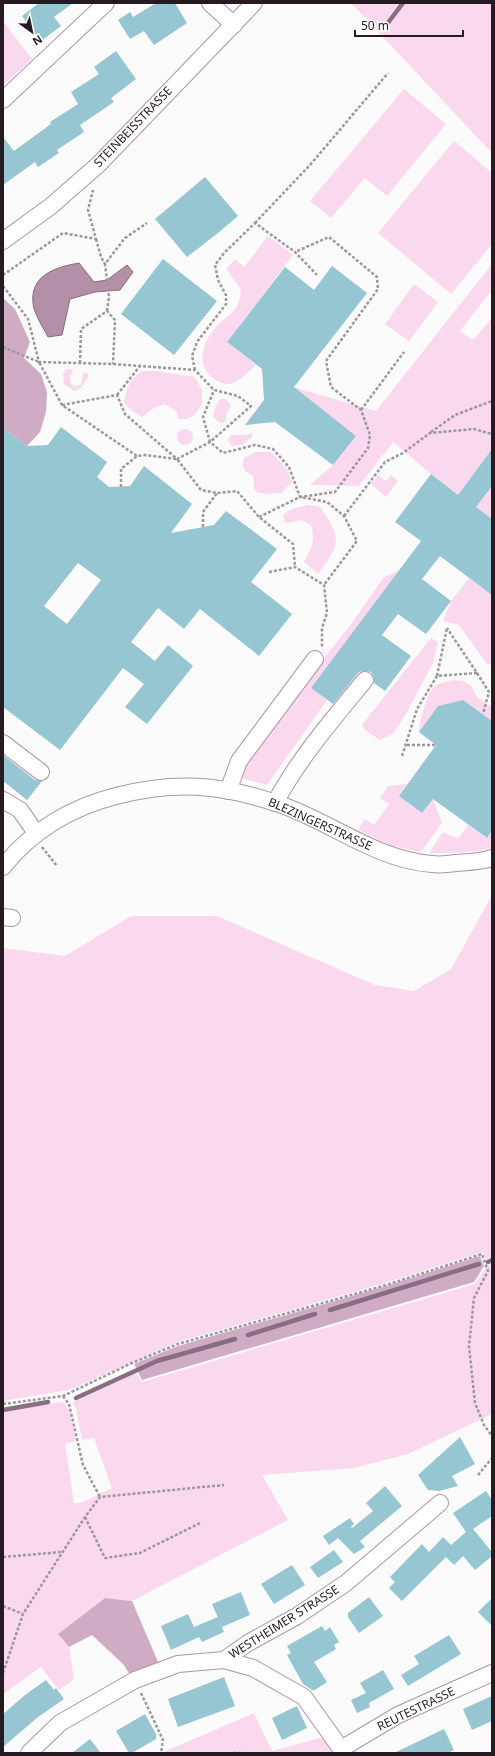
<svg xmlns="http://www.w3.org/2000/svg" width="495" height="1756" font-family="'Noto Sans',sans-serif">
	<rect width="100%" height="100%" fill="#fbfbfb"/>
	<!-- green -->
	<g fill="#fad9ef">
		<path d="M351,3H492V153Z"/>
		<path d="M3,21L32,59L3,85Z"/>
		<path d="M404,89L446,124L387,196L365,178L331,218L310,201Z"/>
		<path d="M454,141L492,173V244L451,294L378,233Z"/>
		<path d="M268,236L293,255L227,342L256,365C249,371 240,382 229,384C223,385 215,380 210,376C195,360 205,338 218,325C224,319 231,315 236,308C239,303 240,296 241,290L226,269L235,259L244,267Z"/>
		<path d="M492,264V290L460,331L473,340L492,318V449L458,495L431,474L393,442L359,486L310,485L333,465L356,436L293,387L376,411Z"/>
		<path d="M414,284L438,302L409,341L385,324Z"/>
		<path d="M66,369H71L73,372C69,377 69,381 73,386L81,385L83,374L86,372L89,375C84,382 84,389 74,391L64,384L63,374Z"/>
		<path d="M142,371H156L195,377L202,391V404C196,413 192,421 179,419L176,411L165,404L154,408L142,417L132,411L124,402C127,387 129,380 142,371Z"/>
		<path d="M220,399H226L231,405L226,415V420L223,423L218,422L213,416L216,405Z"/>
		<circle cx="185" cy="437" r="8"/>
		<path d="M252,433V437L242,445L232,446L228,440L231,435H244Z"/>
		<path d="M255,452H271L286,468L292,482L281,493L266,494L256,492L254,488L253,476C244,471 241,468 244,458Z"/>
		<path d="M378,475L386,481L391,475L398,481L386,497L371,484Z"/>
		<path d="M492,486V519L476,507Z"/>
		<path d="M308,505L320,507C343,540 340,543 318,574L304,562C311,548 316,541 311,525L301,520L293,522L285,523L283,515L292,509Z"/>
		<path d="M399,571L311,688L327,700L267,785L237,777L306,681L351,624L384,577Z"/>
		<path d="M469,578L492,595V664H487L459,625L443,621L451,601Z"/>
		<path d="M431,638L438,642L433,663L406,714L393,734L380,740L365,730L362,725Z"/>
		<path d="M452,680L463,681L471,685L477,697L492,707V721L463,700L438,706L419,732C419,722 427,694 434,687C438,683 446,682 452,680Z"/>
		<path d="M407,784L399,796L422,813L433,799L442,823L421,852L392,846L358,830L365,819L374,825L389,804L380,798L388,786Z"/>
		<path d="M468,825L486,838L492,830V848C471,853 450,853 429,853L443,832L458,839Z"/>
		<path d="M492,895V1257L486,1259L483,1252L382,1284L178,1342L69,1390L3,1401V948L65,956L131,916H217L375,985L414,991L451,969Z"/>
		<path d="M492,1264V1414L408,1454L354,1468L262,1475L288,1520L132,1601L105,1598L58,1634L69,1647L74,1679L59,1690L41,1667L3,1694V1412L59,1402L64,1403L69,1410L76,1441L65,1444L74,1503C90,1503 97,1492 112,1489L94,1438L82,1440L76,1409L73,1402L136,1373L142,1382L475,1284L487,1266Z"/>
		<path d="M254,1713L272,1751L324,1737L333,1753H161Z"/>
	</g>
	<!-- forest -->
	<g fill="#d0acc4">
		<path d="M3,298L15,309L30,342L24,358L41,374L47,392L46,412L40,432L27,446L3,428Z"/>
		<path d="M480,1256L484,1266L474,1282L142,1380L134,1364L178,1346L383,1287Z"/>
		<path d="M105,1598L132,1601L161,1669L131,1677L124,1665L92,1635L69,1647L58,1634Z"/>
	</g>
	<!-- water -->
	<path fill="#b390a8" stroke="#896d80" d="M79,263L94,282L107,280L127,265L133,272L120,290L95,292L70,299L62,335L48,337C44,329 33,312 33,303C30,275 56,267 79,263Z"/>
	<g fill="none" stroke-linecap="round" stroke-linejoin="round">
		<!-- stream -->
		<g stroke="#896d80" stroke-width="4.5">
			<path d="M384,28L403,3"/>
			<path d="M488,1262L492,1260"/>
			<path d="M330,1310L479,1264"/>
			<path d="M248,1335L315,1314"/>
			<path d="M76,1398L157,1361L235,1339"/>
			<path d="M3,1410L48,1402"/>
		</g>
	</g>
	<!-- building -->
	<g fill="#97c6d3" fill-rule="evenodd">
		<path d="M39,3H73L54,17L61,26L41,41L22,16Z"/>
		<path d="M156,3H175L187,23L154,45L144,31L130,39L118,20L130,12L133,17Z"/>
		<path d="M116,51L136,79L111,98L114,102L80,125L84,132L57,150L59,153L38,167L35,162L3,185V137L14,151L51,124L50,122L78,104L71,92L99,74L94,67Z"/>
		<path d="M205,177L238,216L218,233L187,257L155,219Z"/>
		<path d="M163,259L217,301L174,355L121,314Z"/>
		<path d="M332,266L367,293L294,387L356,436L333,465L275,422L245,425L264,400L262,369L227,342L285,267L314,290Z"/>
		<path d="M61,427L107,462L97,477L109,487L130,486L144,466L192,504L171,533L214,525L226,511L277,549L251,582L292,614L259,656L200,609L184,629L158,608L131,642L155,661L168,645L193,666L147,724L125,707L144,684L123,668L60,750L3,707V428L27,446L48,445ZM78,563L101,580L67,624L44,606Z"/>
		<path d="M492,449V486L476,507L492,519V595L440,556L422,579L451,601L426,634L398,614L382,635L411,656L385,691L374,683V677L371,672L366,671L359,672L333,704L311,688L421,541L395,522L431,474L458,495Z"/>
		<path d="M463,700L492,721V830L487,838L433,799L422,813L399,796L436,745L419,732L438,706Z"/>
		<path d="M3,755L35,780L42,781L27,800L3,781Z"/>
		<path d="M460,1437L475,1464L452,1476L458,1486L439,1491L428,1490L418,1475Z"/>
		<path d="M385,1486L402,1506L360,1541L365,1547L354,1554L338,1538L329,1545L323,1536L350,1518L354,1524L351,1527L352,1528L373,1511L366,1503Z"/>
		<path d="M486,1491L492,1500V1516L473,1529L492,1552V1556L475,1570L463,1556L454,1565L446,1557L402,1601L389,1588L395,1582L390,1577L422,1544L429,1552L443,1537L451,1545L466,1532L453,1513Z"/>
		<path d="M334,1550L343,1562L318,1578L310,1567Z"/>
		<path d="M292,1565L305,1585L274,1604L261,1584Z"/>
		<path d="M241,1592L250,1615L222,1627L212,1604Z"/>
		<path d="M369,1597L383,1616L359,1633L348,1617V1613Z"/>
		<path d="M492,1598V1626L478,1612Z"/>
		<path d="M188,1614L194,1627L218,1617L224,1632L202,1642L199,1637L171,1650L161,1626Z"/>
		<path d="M322,1626L325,1631L330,1627L339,1642L334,1645L336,1649L314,1662L327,1682L315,1690H312L303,1684L287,1655L291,1653L287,1646Z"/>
		<path d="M449,1635L461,1654L408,1686L401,1675L419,1664L414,1656Z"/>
		<path d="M383,1670L394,1689L369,1703L370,1707L357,1713L351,1700L366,1693L360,1683Z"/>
		<path d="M224,1677L235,1706L178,1727L168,1699Z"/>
		<path d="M46,1680L54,1690L56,1688L64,1699L38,1717L3,1747V1714L25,1695Z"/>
		<path d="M492,1696V1721L472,1730L463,1709Z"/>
		<path d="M297,1706L307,1728L282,1740L272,1718Z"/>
		<path d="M145,1714L156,1734V1739L132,1753H129L116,1731Z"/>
		<path d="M444,1729L454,1750L448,1753H394Z"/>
		<path d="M90,1739L101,1753H72Z"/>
	</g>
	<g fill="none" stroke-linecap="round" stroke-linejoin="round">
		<!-- minor casing -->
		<g stroke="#af93a6" stroke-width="18">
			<g id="minor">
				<path d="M210,3L234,25"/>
				<path d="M3,100L106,3"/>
				<path d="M3,241L51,206L99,164L254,3"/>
				<path d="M3,743L41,772"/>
				<path d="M228,791L239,761L315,659"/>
				<path d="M3,800L20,810L36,833"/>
				<path d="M275,803C299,758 333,719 365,680"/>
				<path d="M3,867C31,831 72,807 116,796C174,781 219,784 276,803C329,820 375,860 432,864C440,865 449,864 456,863C469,862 480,862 492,858"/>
				<path d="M3,917L12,918"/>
				<path d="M224,1660L253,1668L304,1697L341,1749V1753"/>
				<path d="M341,1749L398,1715L492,1673"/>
				<path d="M29,1753L60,1723L135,1680L178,1664L224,1660L248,1643L297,1616L346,1583L440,1503"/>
			</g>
		</g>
		<!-- path -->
		<g stroke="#9d989b" stroke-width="2.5" stroke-dasharray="3 2" stroke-linecap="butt">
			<path d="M255,223L310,165L388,73"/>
			<path d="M96,239L101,257L105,264"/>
			<path d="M3,275L63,233L96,239L88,210L93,190"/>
			<path d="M3,286L28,319L39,362L113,364L195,370L214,390L238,396L251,406L210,442L203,417L214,390"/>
			<path d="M107,311L109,297L105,264L125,238L147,223"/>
			<path d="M3,347L39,362L62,405L137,456"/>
			<path d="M80,363L81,329L107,311L115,320L113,364"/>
			<path d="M195,370L192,356L197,342L226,304V295L218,280L215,265L224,253L255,223L295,252L317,275"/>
			<path d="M117,395L140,366"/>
			<path d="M62,405L117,395L125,414L177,459L210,442L223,453L255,445L273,449L289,467L300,497L327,502L344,516L357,541L324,585"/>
			<path d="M361,410L404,352"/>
			<path d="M431,432L455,415L492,401"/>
			<path d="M121,487V469L137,456L145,455L177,459L201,490L217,493L237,491L259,517L293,544L295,567"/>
			<path d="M344,516L385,462L403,453L430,433L474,429L492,434"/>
			<path d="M259,517L300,497L335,492L368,448L370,435L361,410L331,387L326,361L378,289L377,277L329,237L295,252"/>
			<path d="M203,527V512L217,493"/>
			<path d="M269,572L295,567L324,585L327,613L322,628V647"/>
			<path d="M477,673L489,692L483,714"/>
			<path d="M437,676L447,628"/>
			<path d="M407,745H436"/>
			<path d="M402,756L417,709L437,676L477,673L447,628"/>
			<path d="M42,847L57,866"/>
			<path d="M63,1396L69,1404L83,1465L100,1497"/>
			<path d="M3,1404L63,1396L132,1363L178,1344L383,1286L482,1254L488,1271L474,1298L469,1346L475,1403L484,1425L492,1436"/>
			<path d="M478,1475L492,1458"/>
			<path d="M85,1517L105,1558L140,1553L200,1523"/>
			<path d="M3,1557L62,1552"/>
			<path d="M3,1606L23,1614"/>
			<path d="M3,1673L23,1614L85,1517L100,1497L224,1485"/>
			<path d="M141,1693L163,1740L161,1753"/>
			<path d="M233,1753H241"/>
		</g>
		<!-- minor -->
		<use href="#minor" stroke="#fff" stroke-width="16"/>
	</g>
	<g text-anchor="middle" stroke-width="3" stroke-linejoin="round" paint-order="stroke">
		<!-- street labels -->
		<g font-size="12" fill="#261b23" stroke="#fff">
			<text transform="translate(133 127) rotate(-46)" y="4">STEINBEISSTRASSE</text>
			<text transform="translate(320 824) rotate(24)" y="4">BLEZINGERSTRASSE</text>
			<text transform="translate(284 1622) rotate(-32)" y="4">WESTHEIMER STRASSE</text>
			<text transform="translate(416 1709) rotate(-26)" y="4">REUTESTRASSE</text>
		</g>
	</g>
	<!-- border -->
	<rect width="495" height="1756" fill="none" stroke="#261b23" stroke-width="8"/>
	<!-- north arrow -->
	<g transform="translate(32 32) rotate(147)" stroke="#ffffff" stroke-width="3" paint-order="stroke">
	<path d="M0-3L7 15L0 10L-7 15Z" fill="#261b23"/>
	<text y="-6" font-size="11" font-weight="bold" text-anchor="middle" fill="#261b23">N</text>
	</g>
	<!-- scale -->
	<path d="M355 30v6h108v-6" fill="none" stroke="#261b23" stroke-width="2"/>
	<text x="361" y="30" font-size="12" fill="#261b23" stroke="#ffffff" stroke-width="3" paint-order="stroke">50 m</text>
</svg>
